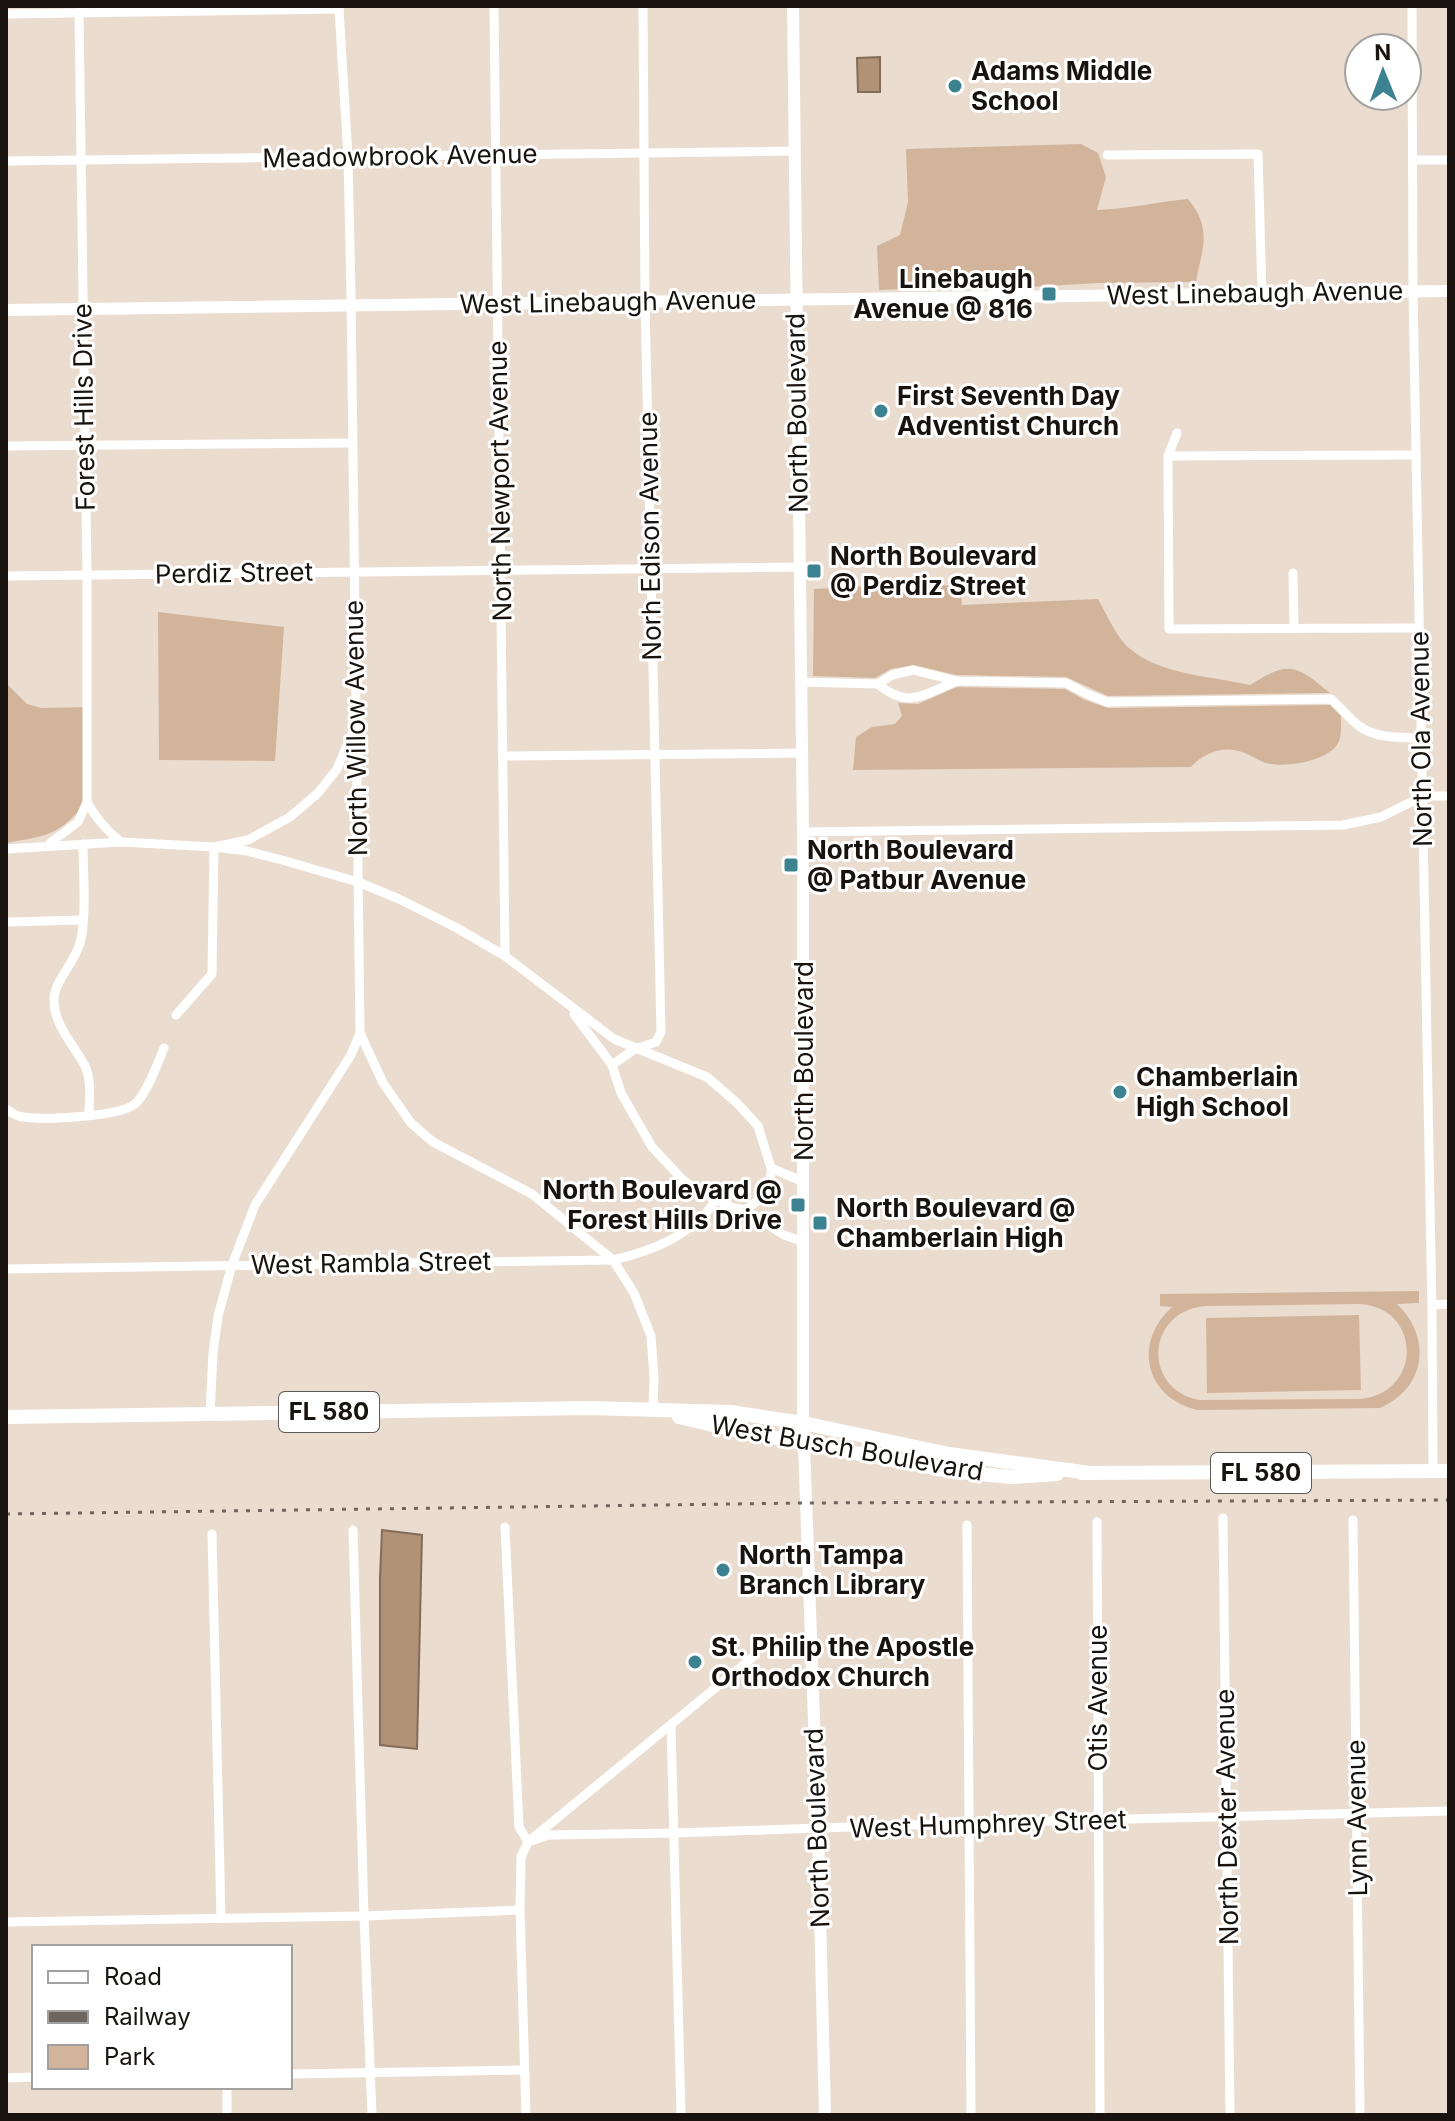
<svg xmlns="http://www.w3.org/2000/svg" width="1455" height="2121" font-family="Inter,sans-serif">
	<rect width="100%" height="100%" fill="#ebdcd0"/>
	<!-- green -->
	<g fill="#d2b49b" fill-rule="evenodd">
		<path d="M1081,144L1098,153L1106,177L1097,210C1128,209 1157,202 1188,199C1213,229 1202,248 1196,282L1099,283L1010,288H921L879,290L877,246L900,235L908,202L906,149Z"/>
		<path d="M960,585L962,605L1098,599C1106,613 1117,638 1129,648C1160,675 1211,676 1250,685C1289,660 1296,665 1330,693L1108,696L1066,677L956,675L914,665L891,669L875,678L813,676L814,589L869,586Z"/>
		<path d="M158,612L284,627L275,761L159,760Z"/>
		<path d="M6,683L27,704L41,708L87,707V802C57,836 50,835 6,843Z"/>
		<path d="M957,687L1065,689L1085,700L1108,708L1330,705L1341,716C1341,723 1342,733 1339,741C1332,760 1290,767 1271,764C1261,763 1252,755 1242,752C1224,745 1203,753 1191,767L853,770L856,737L872,727L895,724L902,716L898,703L918,704Z"/>
		<path d="M1419,1291V1303L1397,1304C1433,1338 1425,1389 1380,1408L1197,1410C1144,1397 1133,1342 1172,1307L1160,1306V1294ZM1359,1304C1422,1307 1423,1393 1360,1399L1199,1400C1141,1388 1147,1311 1205,1306Z"/>
		<path d="M1359,1315L1361,1390L1207,1393L1206,1318Z"/>
	</g>
	<!-- water -->
	<g fill="#b19277" stroke="#836c58" stroke-width="2">
		<path d="M880,57V92H858L857,58Z"/>
		<path d="M382,1530L422,1535L417,1749L380,1745V1578Z"/>
	</g>
	<g fill="none" stroke-linecap="round" stroke-linejoin="round">
		<!-- minor -->
		<g stroke="#fff" stroke-width="9">
			<path d="M494,6L505,956"/>
			<path d="M1412,6L1413,291L1432,1311L1433,1471"/>
			<path d="M6,14L339,9"/>
			<path d="M1107,155L1258,154L1262,293"/>
			<path d="M1413,160H1449"/>
			<path d="M6,161L794,151"/>
			<path d="M6,446L352,443"/>
			<path d="M1416,455L1168,456L1169,629L1419,628"/>
			<path d="M1168,456L1177,433"/>
			<path d="M1293,573L1294,628"/>
			<path d="M6,576L799,567"/>
			<path d="M801,682L878,684L892,675L913,670L957,681L1066,683L1087,694L1107,702L1331,699C1341,708 1349,718 1359,726C1377,739 1400,737 1421,738"/>
			<path d="M878,684C908,710 925,694 957,681"/>
			<path d="M504,756L802,753"/>
			<path d="M87,802C96,819 106,830 121,842"/>
			<path d="M803,832L1343,825L1381,817L1423,796H1449"/>
			<path d="M50,843L78,822L87,802V575L79,13L85,6"/>
			<path d="M83,844C83,871 87,918 80,943C75,962 54,982 54,999C53,1024 74,1045 85,1066C92,1081 89,1100 89,1115"/>
			<path d="M6,849L121,842L214,847L247,851L282,860L358,882L399,899L455,927L505,956L614,1039L707,1077L737,1103L758,1126L771,1168L804,1182"/>
			<path d="M6,922L83,920"/>
			<path d="M574,1014L612,1065L621,1093L652,1147L682,1179L699,1192L734,1208L745,1210L784,1235L804,1242"/>
			<path d="M176,1015L212,974L214,847L248,840L290,817L318,793L337,769L354,729"/>
			<path d="M360,1033L383,1083L411,1123L433,1142L532,1194L613,1260L634,1293L651,1336L654,1377L653,1411"/>
			<path d="M612,1065L635,1049L656,1042L661,1032L645,301L643,6"/>
			<path d="M6,1109C12,1113 16,1116 23,1117C44,1120 119,1117 135,1104C147,1094 158,1062 164,1048"/>
			<path d="M745,1210C766,1196 767,1194 772,1169"/>
			<path d="M6,1269L613,1260C653,1251 692,1235 716,1200"/>
			<path d="M1432,1305L1449,1304"/>
			<path d="M210,1414L213,1353L218,1316L232,1265L255,1205L351,1055L360,1033L351,293L348,157L339,9L337,6"/>
			<path d="M1223,1518L1230,2115"/>
			<path d="M1353,1520L1360,2115"/>
			<path d="M1097,1522L1100,2115"/>
			<path d="M967,1525L971,2115"/>
			<path d="M505,1527L519,1827L528,1842L549,1835L674,1833L969,1823L1449,1811"/>
			<path d="M353,1530L364,1916L372,2115"/>
			<path d="M212,1534L221,1918"/>
			<path d="M671,1725L681,2115"/>
			<path d="M6,1922L364,1916L520,1910"/>
			<path d="M290,2074L524,2070"/>
			<path d="M6,2078L34,2077"/>
			<path d="M227,2087V2115"/>
			<path d="M526,2115L520,1910L521,1857L528,1842L753,1657"/>
		</g>
		<!-- tertiary -->
		<g stroke="#fff" stroke-width="12">
			<path d="M793,6L803,832V1418L818,1829L825,2115"/>
			<path d="M6,310L1449,291"/>
		</g>
		<!-- primary -->
		<g stroke="#fff" stroke-width="14">
			<path d="M6,1417L589,1408L730,1412L803,1423L949,1454L1090,1473"/>
			<path d="M679,1417L730,1429L949,1471L1011,1477L1057,1474"/>
			<path d="M1081,1473L1449,1471"/>
		</g>
		<!-- rail -->
		<path stroke="#6e655e" stroke-width="3" stroke-dasharray="4 8" stroke-linecap="butt" d="M6,1514L805,1503L1449,1500"/>
	</g>
	<!-- markers -->
	<g fill="#3d8290" stroke="#fff" stroke-width="3">
		<circle cx="955" cy="86" r="8"/>
		<rect x="1041" y="286" width="16" height="16" rx="4"/>
		<circle cx="881" cy="411" r="8"/>
		<rect x="806" y="563" width="16" height="16" rx="4"/>
		<rect x="783" y="857" width="16" height="16" rx="4"/>
		<circle cx="1120" cy="1092" r="8"/>
		<rect x="790" y="1197" width="16" height="16" rx="4"/>
		<rect x="812" y="1215" width="16" height="16" rx="4"/>
		<circle cx="723" cy="1570" r="8"/>
		<circle cx="695" cy="1662" r="8"/>
	</g>
	<g text-anchor="middle" stroke-width="6" stroke-linejoin="round" paint-order="stroke">
		<!-- shield labels -->
		<g fill="#fff" stroke="#5d5a57" stroke-width="2">
			<rect x="279" y="1392" width="100" height="40" rx="6"/>
			<rect x="1211" y="1453" width="100" height="40" rx="6"/>
		</g>
		<g font-size="24" font-weight="bold" fill="#18130f">
			<text x="329" y="1420">FL 580</text>
			<text x="1261" y="1481">FL 580</text>
		</g>
		<!-- poi labels -->
		<g font-size="26" font-weight="bold" fill="#18130f" stroke="#fff" text-anchor="start">
			<text x="971" y="80">Adams Middle<tspan x="971" dy="30">School</tspan></text>
			<text x="1033" y="288" text-anchor="end">Linebaugh<tspan x="1033" dy="30">Avenue @ 816</tspan></text>
			<text x="897" y="405">First Seventh Day<tspan x="897" dy="30">Adventist Church</tspan></text>
			<text x="830" y="565">North Boulevard<tspan x="830" dy="30">@ Perdiz Street</tspan></text>
			<text x="807" y="859">North Boulevard<tspan x="807" dy="30">@ Patbur Avenue</tspan></text>
			<text x="1136" y="1086">Chamberlain<tspan x="1136" dy="30">High School</tspan></text>
			<text x="782" y="1199" text-anchor="end">North Boulevard @<tspan x="782" dy="30">Forest Hills Drive</tspan></text>
			<text x="836" y="1217">North Boulevard @<tspan x="836" dy="30">Chamberlain High</tspan></text>
			<text x="739" y="1564">North Tampa<tspan x="739" dy="30">Branch Library</tspan></text>
			<text x="711" y="1656">St. Philip the Apostle<tspan x="711" dy="30">Orthodox Church</tspan></text>
		</g>
		<!-- street labels -->
		<g font-size="26" fill="#18130f" stroke="#fff">
			<text transform="translate(400 156) rotate(-1)" y="9">Meadowbrook Avenue</text>
			<text transform="translate(1255 293) rotate(-1)" y="9">West Linebaugh Avenue</text>
			<text transform="translate(608 302) rotate(-1)" y="9">West Linebaugh Avenue</text>
			<text transform="translate(84 407) rotate(-91)" y="9">Forest Hills Drive</text>
			<text transform="translate(797 413) rotate(-91)" y="9">North Boulevard</text>
			<text transform="translate(500 481) rotate(-91)" y="9">North Newport Avenue</text>
			<text transform="translate(650 536) rotate(-91)" y="9">Norh Edison Avenue</text>
			<text transform="translate(234 573) rotate(-1)" y="9">Perdiz Street</text>
			<text transform="translate(356 728) rotate(-91)" y="9">North Willow Avenue</text>
			<text transform="translate(1421 739) rotate(-91)" y="9">North Ola Avenue</text>
			<text transform="translate(804 1061) rotate(-90)" y="9">North Boulevard</text>
			<text transform="translate(371 1263) rotate(-1)" y="9">West Rambla Street</text>
			<text transform="translate(847 1448) rotate(10)" y="9">West Busch Boulevard</text>
			<text transform="translate(1098 1698) rotate(-90)" y="9">Otis Avenue</text>
			<text transform="translate(1227 1817) rotate(-91)" y="9">North Dexter Avenue</text>
			<text transform="translate(1357 1818) rotate(-91)" y="9">Lynn Avenue</text>
			<text transform="translate(988 1824) rotate(-2)" y="9">West Humphrey Street</text>
			<text transform="translate(817 1828) rotate(-92)" y="9">North Boulevard</text>
		</g>
	</g>
	<!-- border -->
	<rect width="1455" height="2121" fill="none" stroke="#18130f" stroke-width="16"/>
	<!-- legend -->
	<rect x="32" y="1945" width="260" height="144" fill="#ffffff" stroke="#a3a19f" stroke-width="2"/>
	<rect x="48" y="1971" width="40" height="12" fill="#ffffff" stroke="#a3a19f" stroke-width="2"/>
	<text x="104" y="1985" font-size="24" fill="#18130f">Road</text>
	<rect x="48" y="2011" width="40" height="12" fill="#6e655e" stroke="#a3a19f" stroke-width="2"/>
	<text x="104" y="2025" font-size="24" fill="#18130f">Railway</text>
	<rect x="48" y="2045" width="40" height="24" fill="#d2b49b" stroke="#a3a19f" stroke-width="2"/>
	<text x="104" y="2065" font-size="24" fill="#18130f">Park</text>
	<!-- north arrow -->
	<g transform="translate(1383 72) rotate(359)"><circle r="38" fill="#ffffff" stroke="#a3a19f" stroke-width="2"/>
	<path d="M0-6L14 30L0 20L-14 30Z" fill="#3d8290"/>
	<text y="-12" font-size="22" font-weight="bold" text-anchor="middle" fill="#18130f">N</text>
	</g>
</svg>
